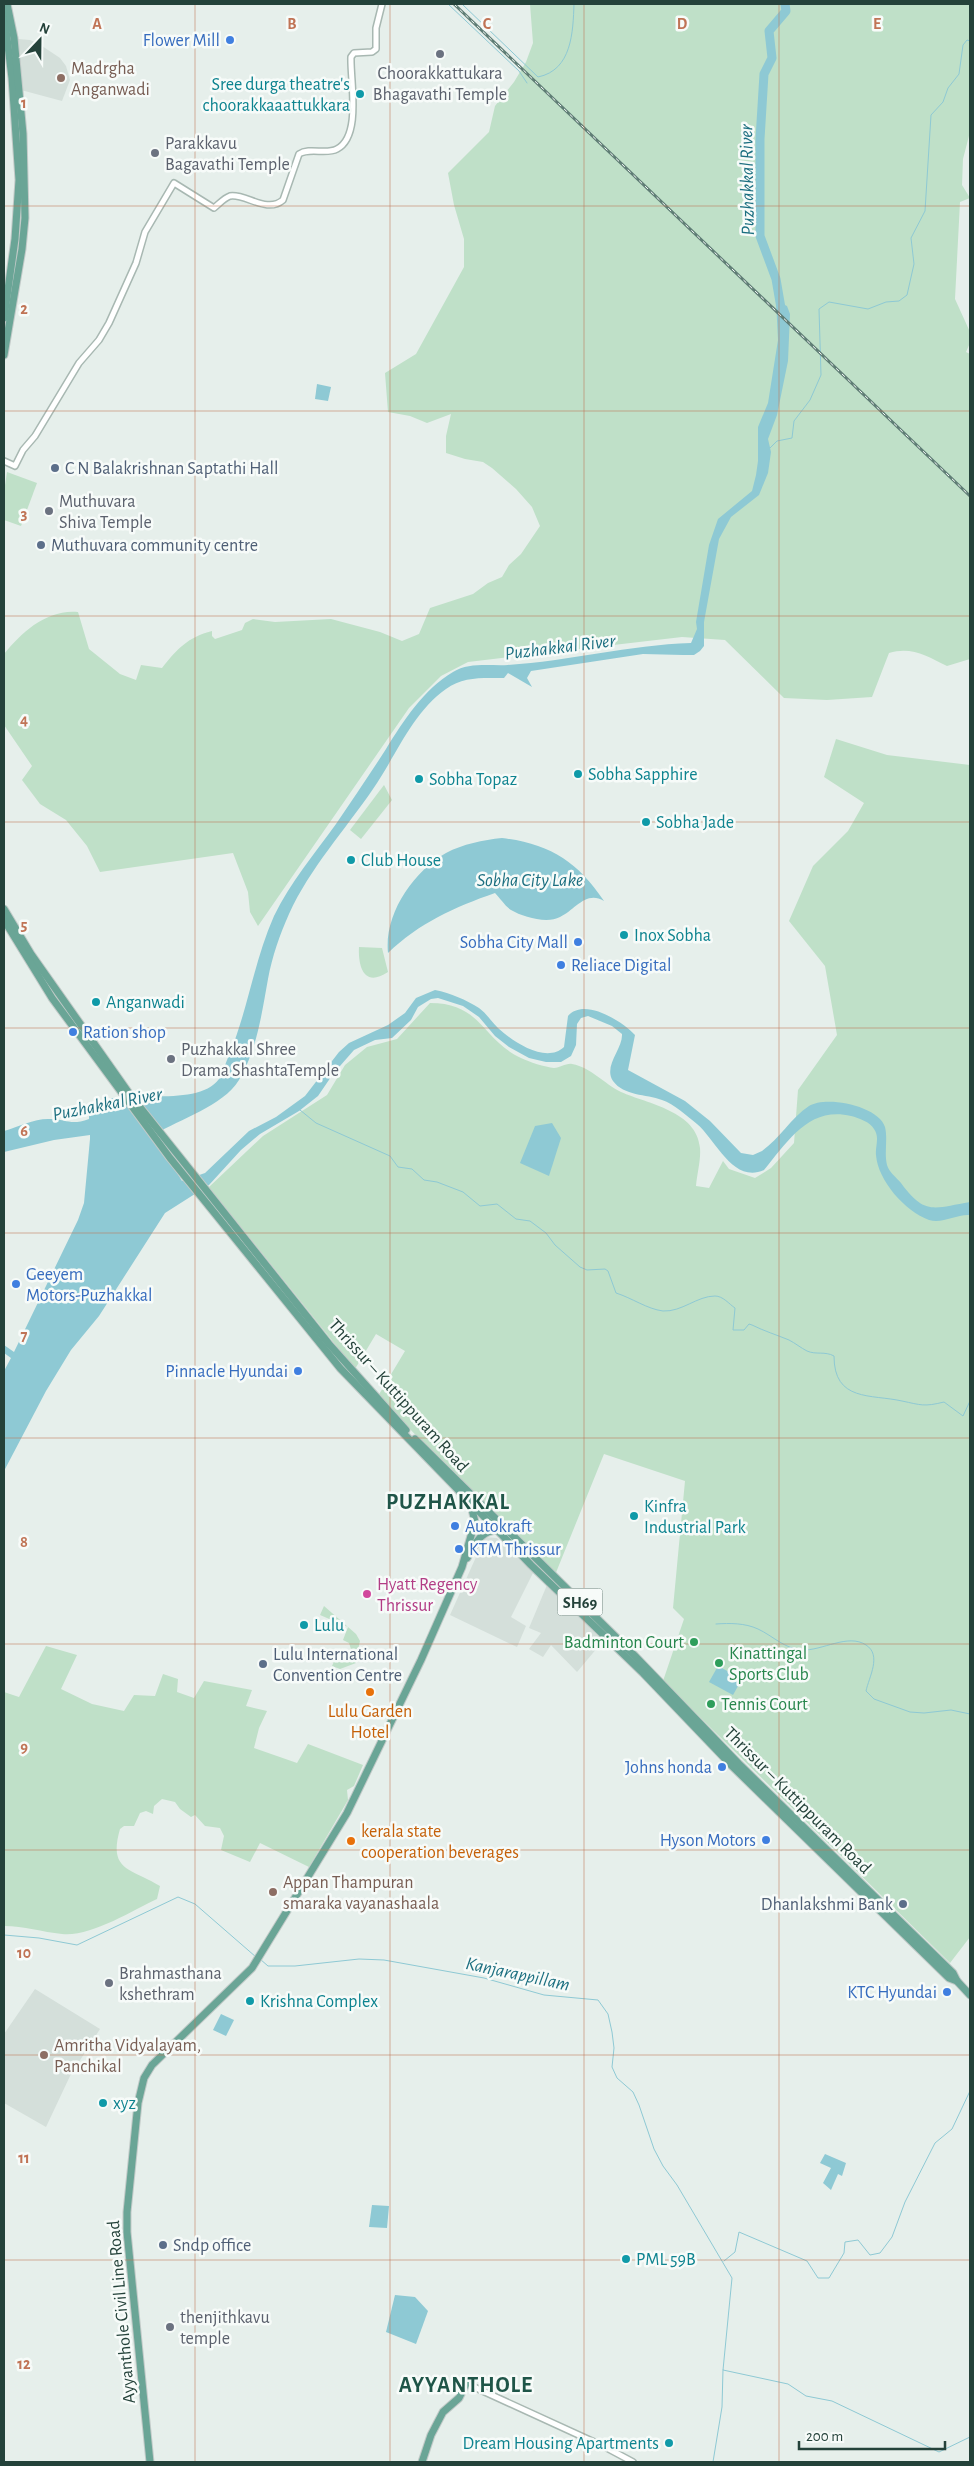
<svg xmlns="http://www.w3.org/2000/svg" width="974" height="2466" font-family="'Alegreya Sans',sans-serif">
	<rect width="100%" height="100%" fill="#e6efeb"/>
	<!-- built -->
	<g fill="#d4dfda">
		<path d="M18,39L30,40L39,44L60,58L66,66L70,80L62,101L21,90Z"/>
		<path d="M485,1537L497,1538L533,1573L511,1617L526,1626L517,1647L450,1615Z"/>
		<path d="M547,1585L603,1641L577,1672L551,1645L543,1657L529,1649L541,1633L529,1628Z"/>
		<path d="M35,1989L100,2029L70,2076L46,2127L4,2103V2034Z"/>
	</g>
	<!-- green -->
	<g fill="#bfe0c8">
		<path d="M530,4H970V132L963,159L962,185L970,198L960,202L955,299L970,332V343L966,352L970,354V659L947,666C927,656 911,646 889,653L872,697L827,700L784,698L725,640L682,637L468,662L441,676L409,708L258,926L250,912L248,892L233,853L100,872L87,846L66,820L40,804L22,780L32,766L4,725V654C22,632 47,609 78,612L89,649L120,674L136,680L141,665L162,668C177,649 188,637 212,631V636L215,639L242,630L245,623L253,619L275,622L331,619L380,632L402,641L419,634L430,608L473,594L488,583L502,577L509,565L521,554L540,526L532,507L516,489L492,468L483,462L465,459L446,453V436L451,414L427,423L410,416L388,412L385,373L416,354L464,267V239L454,205L448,173L489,132L495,106L514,82L526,62L533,43Z"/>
		<path d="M7,472L37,483L21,526L4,520V492Z"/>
		<path d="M836,739L887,755L970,765V1937L950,1963L663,1681L684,1619L673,1608L685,1481L604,1454L555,1575L492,1514L378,1396L405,1351L376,1334L355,1369L209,1187L263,1136L327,1095L345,1065L367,1047L397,1039L430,1003C482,1003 482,1040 521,1058C529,1062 545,1067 554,1068C560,1068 566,1063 572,1064C592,1068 603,1083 621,1092C648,1104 697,1111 700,1148C701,1160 697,1174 696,1186L709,1188L723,1161L729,1169L755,1178L771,1168L794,1143L798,1090L837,1035L825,966L789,921L813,866L848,831L864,803L824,777Z"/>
		<path d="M384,785L392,800L361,839L350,830Z"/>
		<path d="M359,947L382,948L388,972C364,988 358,967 359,947Z"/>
		<path d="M324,1606L356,1634L360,1641L357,1654L352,1652L349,1643L343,1640L348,1627L320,1615Z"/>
		<path d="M46,1646L77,1655L61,1689L92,1704L124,1711L134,1695L155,1696L163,1674L178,1679L177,1692L194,1698L204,1681L252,1690L246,1706L267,1711L259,1728L254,1748L297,1763L308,1744L363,1765L354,1786L347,1790L348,1800L309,1867L260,1843L250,1862L221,1850L224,1836L220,1828L205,1826L195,1815L191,1817L180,1809L175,1802L162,1799L154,1806L153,1814L146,1811L140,1813L134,1826H124L120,1829C108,1871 130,1868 160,1886L157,1899C131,1911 91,1937 62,1934C42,1932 24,1926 4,1926V1692L19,1697Z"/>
		<path d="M336,1657L342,1660L350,1657L355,1659L356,1663L340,1669L332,1666Z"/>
	</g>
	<!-- water -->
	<g fill="#8ec9d4">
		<path d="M776,301L787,306L790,314L788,361L777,415L768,439L771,452L768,473L759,495L731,517L719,539L704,622V646L700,651L694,655H683L643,654L531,671L527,678L532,687L508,673L504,678C484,678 463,676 446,689C412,713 396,756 373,789C345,830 310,868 289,914C280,934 272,957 268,979C262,1012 257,1050 239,1080C222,1107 181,1118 154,1135L182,1181L205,1173L249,1131L276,1117L305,1096L339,1052L349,1043L388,1025L405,1013L416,998L435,990C451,993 466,1000 479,1008C486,1013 491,1021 498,1028C513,1042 546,1064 564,1047L568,1016C584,997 622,1021 635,1035L628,1070L685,1101L710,1121L741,1153L753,1155L762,1151C780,1138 791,1118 809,1106C826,1095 879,1106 885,1127C888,1139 884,1153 887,1165C889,1172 896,1177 901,1183C925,1216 934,1208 970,1202V1215C956,1214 943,1224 929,1220C905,1211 878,1181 876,1155C875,1147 880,1137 874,1129C870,1122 859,1118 851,1116C809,1106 788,1141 764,1170C733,1184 716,1140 697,1124C687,1116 674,1104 662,1100C646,1094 624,1096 613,1081C603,1066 623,1049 622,1034L612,1026L588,1016L581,1018L577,1024L576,1045L571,1056L561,1062H546L529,1058L509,1047L495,1036L479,1017L463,1006L438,998L431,999L418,1007L411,1020L392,1038L375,1040L354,1050L333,1074L318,1096L299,1111L260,1134L241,1150L209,1185L165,1213L99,1316L71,1350L46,1391L4,1471V1371L11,1358L4,1353V1345L14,1352L78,1220L84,1203L90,1139V1135L54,1140L4,1152V1131C18,1127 36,1118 50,1119C67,1119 70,1126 89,1119V1108C111,1084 196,1111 219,1079C223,1072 226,1062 229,1055C248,1010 254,961 274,916C290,883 315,853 336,824C353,799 370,774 386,749C404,720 423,690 453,672C469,662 490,666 508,665C569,661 629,645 691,643L697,629L696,622L709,545L718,519L752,491L756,475L758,461V427L768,403L778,340Z"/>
		<path d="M317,384L331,387L328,401L315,399Z"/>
		<path d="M502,838C550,844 577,861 604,901C586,890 575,910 560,917C547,924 523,917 511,910C505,906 500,898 495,893C455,907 419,923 388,953C384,914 413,872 446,853C463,844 483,840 502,838Z"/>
		<path d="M552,1123L561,1138L549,1176L520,1163L535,1126Z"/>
		<path d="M718,1666L742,1679L733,1695L709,1682Z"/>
		<path d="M221,2014L234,2020L226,2036L213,2030Z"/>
		<path d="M825,2154L846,2163L842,2176L838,2174L831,2190L823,2183L831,2168L820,2163Z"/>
		<path d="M372,2205L389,2206L387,2228L369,2227Z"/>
		<path d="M395,2295L415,2297L428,2311L416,2344L386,2332Z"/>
	</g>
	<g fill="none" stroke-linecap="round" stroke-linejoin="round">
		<!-- stream -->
		<g stroke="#8ec9d4" stroke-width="1">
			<path d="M448,4L519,71L527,83"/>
			<path d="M462,4L538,77C572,70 573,32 574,4"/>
			<path d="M769,449L777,441L792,438L794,421L810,400L821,375L819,309L829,302L868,309L886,302L899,301L907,295L914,264L911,238L925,211L931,115L943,102L948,88L959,74L963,45L967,40L970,41"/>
			<path d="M300,1110L316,1123L390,1156L398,1167L412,1169L424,1180L437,1182L463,1192L480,1206L497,1204L516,1219L530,1221L546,1233L555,1245L580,1267L587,1270L605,1269L608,1271L616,1293C632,1298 647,1309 663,1311C682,1312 697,1296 715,1296C723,1296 729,1304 735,1308L733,1330H744L749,1324L752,1325C764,1331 777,1335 789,1340C795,1343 801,1348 807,1351C816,1355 825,1351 834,1356C834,1402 871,1394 902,1401C921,1405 924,1407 944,1402L963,1416L970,1401"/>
			<path d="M716,1624C730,1623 745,1623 758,1629C773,1636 785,1649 802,1650C822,1651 848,1633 866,1645C882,1655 869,1677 866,1691L874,1699L910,1712L924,1713L951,1710L970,1714"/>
			<path d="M4,1935L39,1938L77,1945L178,1897L195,1904L256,1957"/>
			<path d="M260,1959L268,1966H295L359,1959L384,1960L484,1978L544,1995L598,2000L608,2014L612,2032L614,2048L612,2067L617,2078L633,2092L639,2105L654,2149L663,2166L677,2185L732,2278L723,2370L788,2384L806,2396L832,2401L939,2452L970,2437"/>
			<path d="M724,2261L735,2252L739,2232L807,2261L818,2278H829L844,2253L845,2242L858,2240L870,2255L880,2253L892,2237L905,2202L935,2143L952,2129L970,2091"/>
			<path d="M713,2462L722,2407L723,2370"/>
		</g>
		<!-- river -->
		<path stroke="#8ec9d4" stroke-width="9" d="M782,314L776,279L760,236V139L764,74L772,58L769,31L786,11L785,4"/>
		<!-- minor casing -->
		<g stroke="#a8b8b2" stroke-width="8">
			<g id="minor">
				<path d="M4,461L15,466L23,450L35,436L79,363L99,340L109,323L136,263L145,232L174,183L214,208C219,204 224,198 230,196C245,193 267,214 283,200L299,154C310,147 326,155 337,149C362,136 350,80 351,57L354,53L372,52L376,49V28L382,4"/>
				<path d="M474,2387L605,2447L633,2462"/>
			</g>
		</g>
		<!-- major casing -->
		<g stroke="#c2cac8" stroke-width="9">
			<g id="major">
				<path d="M4,14L12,78L19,180L15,239L4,318"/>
				<path d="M4,355L22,249L25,218L23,134L14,38L7,4"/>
				<path d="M4,909L31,954L131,1096L329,1344L406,1430"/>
				<path d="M4,920L52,998L170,1158L340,1368L531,1565L643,1673L732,1766L949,1978L957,1981L970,1995"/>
				<path d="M415,1439L635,1656L739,1764L953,1973L957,1981"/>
				<path d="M467,1558C476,1544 479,1531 498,1530"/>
				<path d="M150,2462L127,2232V2212L138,2103L144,2078L152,2065L252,1968L347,1813L421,1660L462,1567L475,1522L471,1505"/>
				<path d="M422,2462L431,2435L443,2412L459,2398L466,2384"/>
			</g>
		</g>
		<!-- minor -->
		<use href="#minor" stroke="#fff" stroke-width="5"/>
		<!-- major -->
		<use href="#major" stroke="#6aa596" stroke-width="7"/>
		<!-- rail casing -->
		<g stroke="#5f7d75" stroke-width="3">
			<path id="rail" d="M454,4L970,496"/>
		</g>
		<!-- rail -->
		<use href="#rail" stroke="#f7fbf9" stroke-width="1" stroke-dasharray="4" stroke-linecap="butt"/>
	</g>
	<!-- grid -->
	<path fill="none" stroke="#c07456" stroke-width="1" stroke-opacity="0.55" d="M195,4V2462M390,4V2462M584,4V2462M779,4V2462M4,206H970M4,411H970M4,616H970M4,822H970M4,1028H970M4,1233H970M4,1438H970M4,1644H970M4,1850H970M4,2055H970M4,2260H970"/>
	<!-- markers -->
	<g fill="#3f7fe0" stroke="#f7fbf9" stroke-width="2">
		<circle cx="230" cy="40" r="5"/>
		<circle cx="578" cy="942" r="5"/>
		<circle cx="561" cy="965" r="5"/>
		<circle cx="73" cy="1032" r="5"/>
		<circle cx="16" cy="1284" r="5"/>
		<circle cx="298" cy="1371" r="5"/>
		<circle cx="455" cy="1526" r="5"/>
		<circle cx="459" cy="1549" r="5"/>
		<circle cx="722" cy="1767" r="5"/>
		<circle cx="766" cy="1840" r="5"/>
		<circle cx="947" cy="1992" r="5"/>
	</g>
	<g fill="#6b7280" stroke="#f7fbf9" stroke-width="2">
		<circle cx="440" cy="54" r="5"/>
		<circle cx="155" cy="153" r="5"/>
		<circle cx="49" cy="511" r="5"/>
		<circle cx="171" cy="1059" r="5"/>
		<circle cx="109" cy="1983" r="5"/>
		<circle cx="170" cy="2327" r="5"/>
	</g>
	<g fill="#8d6e63" stroke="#f7fbf9" stroke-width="2">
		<circle cx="61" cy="78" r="5"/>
		<circle cx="273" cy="1892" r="5"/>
		<circle cx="44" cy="2055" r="5"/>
	</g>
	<g fill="#0f9aa8" stroke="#f7fbf9" stroke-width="2">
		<circle cx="360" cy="94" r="5"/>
		<circle cx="578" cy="774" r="5"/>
		<circle cx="419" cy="779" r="5"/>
		<circle cx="646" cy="822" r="5"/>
		<circle cx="351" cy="860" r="5"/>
		<circle cx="624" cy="935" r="5"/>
		<circle cx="96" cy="1002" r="5"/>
		<circle cx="634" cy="1516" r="5"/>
		<circle cx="304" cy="1625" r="5"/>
		<circle cx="250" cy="2001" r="5"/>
		<circle cx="103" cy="2103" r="5"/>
		<circle cx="626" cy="2259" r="5"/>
		<circle cx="669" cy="2443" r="5"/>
	</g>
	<g fill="#5c6f8a" stroke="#f7fbf9" stroke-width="2">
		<circle cx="55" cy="468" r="5"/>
		<circle cx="41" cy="545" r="5"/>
		<circle cx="263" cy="1664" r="5"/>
		<circle cx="903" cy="1904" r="5"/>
		<circle cx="163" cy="2245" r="5"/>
	</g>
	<circle fill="#d1479c" stroke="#f7fbf9" stroke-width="2" cx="367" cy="1594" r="5"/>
	<g fill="#2e9e5b" stroke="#f7fbf9" stroke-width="2">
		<circle cx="694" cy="1642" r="5"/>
		<circle cx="719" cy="1663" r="5"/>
		<circle cx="711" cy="1704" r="5"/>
	</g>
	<g fill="#e8710a" stroke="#f7fbf9" stroke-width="2">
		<circle cx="370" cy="1692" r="5"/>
		<circle cx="351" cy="1841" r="5"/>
	</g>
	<g text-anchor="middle" stroke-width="5" stroke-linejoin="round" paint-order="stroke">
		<!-- shield labels -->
		<rect fill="#f7fbf9" stroke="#637a73" stroke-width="1" x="557.5" y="1588.5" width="45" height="27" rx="4"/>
		<g font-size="16" font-weight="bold" fill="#24423a">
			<text x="580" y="1608">SH69</text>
		</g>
		<!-- shop labels -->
		<g font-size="18" fill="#366cbe" stroke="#f7fbf9" text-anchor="end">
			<text x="220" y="46">Flower Mill</text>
			<text x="568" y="948">Sobha City Mall</text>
			<text x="571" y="971" text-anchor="start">Reliace Digital</text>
			<text x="83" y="1038" text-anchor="start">Ration shop</text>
			<text x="26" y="1280" text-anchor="start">Geeyem<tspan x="26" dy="21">Motors-Puzhakkal</tspan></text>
			<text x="288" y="1377">Pinnacle Hyundai</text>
			<text x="465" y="1532" text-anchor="start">Autokraft</text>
			<text x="469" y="1555" text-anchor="start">KTM Thrissur</text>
			<text x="712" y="1773">Johns honda</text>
			<text x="756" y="1846">Hyson Motors</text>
			<text x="937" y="1998">KTC Hyundai</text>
		</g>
		<!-- education labels -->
		<g font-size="18" fill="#785e54" stroke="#f7fbf9" text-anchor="start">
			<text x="71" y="74">Madrgha<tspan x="71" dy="21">Anganwadi</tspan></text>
			<text x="283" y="1888">Appan Thampuran<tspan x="283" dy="21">smaraka vayanashaala</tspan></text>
			<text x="54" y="2051">Amritha Vidyalayam,<tspan x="54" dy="21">Panchikal</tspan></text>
		</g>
		<!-- worship labels -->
		<g font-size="18" fill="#5b616d" stroke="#f7fbf9" text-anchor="start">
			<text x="440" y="79" text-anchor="middle">Choorakkattukara<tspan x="440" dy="21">Bhagavathi Temple</tspan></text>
			<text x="165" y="149">Parakkavu<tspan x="165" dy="21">Bagavathi Temple</tspan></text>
			<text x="59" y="507">Muthuvara<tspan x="59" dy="21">Shiva Temple</tspan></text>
			<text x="181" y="1055">Puzhakkal Shree<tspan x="181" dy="21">Drama ShashtaTemple</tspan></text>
			<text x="119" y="1979">Brahmasthana<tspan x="119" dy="21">kshethram</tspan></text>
			<text x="180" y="2323">thenjithkavu<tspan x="180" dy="21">temple</tspan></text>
		</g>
		<!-- culture labels -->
		<g font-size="18" fill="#0d838f" stroke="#f7fbf9" text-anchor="start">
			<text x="350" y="90" text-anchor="end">Sree durga theatre's<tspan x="350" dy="21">choorakkaaattukkara</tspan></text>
			<text x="588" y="780">Sobha Sapphire</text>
			<text x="429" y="785">Sobha Topaz</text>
			<text x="656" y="828">Sobha Jade</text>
			<text x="361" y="866">Club House</text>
			<text x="634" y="941">Inox Sobha</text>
			<text x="106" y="1008">Anganwadi</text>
			<text x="644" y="1512">Kinfra<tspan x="644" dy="21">Industrial Park</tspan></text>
			<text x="314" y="1631">Lulu</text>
			<text x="260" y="2007">Krishna Complex</text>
			<text x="113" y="2109">xyz</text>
			<text x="636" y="2265">PML 59B</text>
			<text x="659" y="2449" text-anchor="end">Dream Housing Apartments</text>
		</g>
		<!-- service labels -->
		<g font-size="18" fill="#4e5e75" stroke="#f7fbf9" text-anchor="start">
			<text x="65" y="474">C N Balakrishnan Saptathi Hall</text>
			<text x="51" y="551">Muthuvara community centre</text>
			<text x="273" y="1660">Lulu International<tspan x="273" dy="21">Convention Centre</tspan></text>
			<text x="893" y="1910" text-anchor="end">Dhanlakshmi Bank</text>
			<text x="173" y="2251">Sndp office</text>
		</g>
		<!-- street labels -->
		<g font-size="18" fill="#24423a" stroke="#f7fbf9">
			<text transform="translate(399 1395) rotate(48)" y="6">Thrissur – Kuttippuram Road</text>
			<text transform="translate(798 1800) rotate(45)" y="6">Thrissur – Kuttippuram Road</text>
			<text transform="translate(121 2312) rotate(-95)" y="6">Ayyanthole Civil Line Road</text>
		</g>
		<!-- hotel labels -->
		<g font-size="18" fill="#b23c85" stroke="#f7fbf9" text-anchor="start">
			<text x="377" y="1590">Hyatt Regency<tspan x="377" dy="21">Thrissur</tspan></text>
		</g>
		<!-- leisure labels -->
		<g font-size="18" fill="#27864d" stroke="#f7fbf9" text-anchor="start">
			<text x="684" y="1648" text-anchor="end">Badminton Court</text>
			<text x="729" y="1659">Kinattingal<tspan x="729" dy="21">Sports Club</tspan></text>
			<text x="721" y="1710">Tennis Court</text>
		</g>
		<!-- food labels -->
		<g font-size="18" fill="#c56008" stroke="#f7fbf9">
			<text x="370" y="1717">Lulu Garden<tspan x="370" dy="21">Hotel</tspan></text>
			<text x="361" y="1837" text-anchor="start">kerala state<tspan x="361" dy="21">cooperation beverages</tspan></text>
		</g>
		<!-- water labels -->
		<g font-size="19" font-style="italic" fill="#1c6f80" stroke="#f7fbf9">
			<text transform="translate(746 180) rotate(-91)" y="7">Puzhakkal River</text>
			<text transform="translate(560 646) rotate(-7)" y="7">Puzhakkal River</text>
			<text x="530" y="886">Sobha City Lake</text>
			<text transform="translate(107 1103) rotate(-11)" y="7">Puzhakkal River</text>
			<text transform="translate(518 1973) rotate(12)" y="7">Kanjarappillam</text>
		</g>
		<!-- district labels -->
		<g font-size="22" font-weight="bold" letter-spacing="1" fill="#1f5548" stroke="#f7fbf9">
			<text x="448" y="1509">PUZHAKKAL</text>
			<text x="466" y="2392">AYYANTHOLE</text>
		</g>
	</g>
	<g font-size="16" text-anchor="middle" font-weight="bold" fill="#c07456" stroke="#f7fbf9" stroke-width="5" stroke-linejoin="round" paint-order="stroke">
		<text x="97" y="29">A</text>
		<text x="292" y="29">B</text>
		<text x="487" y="29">C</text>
		<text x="682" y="29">D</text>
		<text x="877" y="29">E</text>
		<text x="24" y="108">1</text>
		<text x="24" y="314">2</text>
		<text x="24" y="519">3</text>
		<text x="24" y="725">4</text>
		<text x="24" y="930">5</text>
		<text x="24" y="1136">6</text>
		<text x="24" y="1341">7</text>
		<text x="24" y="1547">8</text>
		<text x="24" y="1752">9</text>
		<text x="24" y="1958">10</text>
		<text x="24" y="2163">11</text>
		<text x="24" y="2369">12</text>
	</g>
	<!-- border -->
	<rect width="974" height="2466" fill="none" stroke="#24423a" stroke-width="10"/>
	<!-- north arrow -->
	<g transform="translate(40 40) rotate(22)" stroke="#f7fbf9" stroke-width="4" paint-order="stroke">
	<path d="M0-4L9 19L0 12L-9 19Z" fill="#24423a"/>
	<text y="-8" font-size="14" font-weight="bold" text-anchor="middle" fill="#24423a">N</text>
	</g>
	<!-- scale -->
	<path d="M799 2441v8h146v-8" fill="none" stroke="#24423a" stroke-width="2.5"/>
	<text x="806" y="2441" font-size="15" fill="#24423a" stroke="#f7fbf9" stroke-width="4" paint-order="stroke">200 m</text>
</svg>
